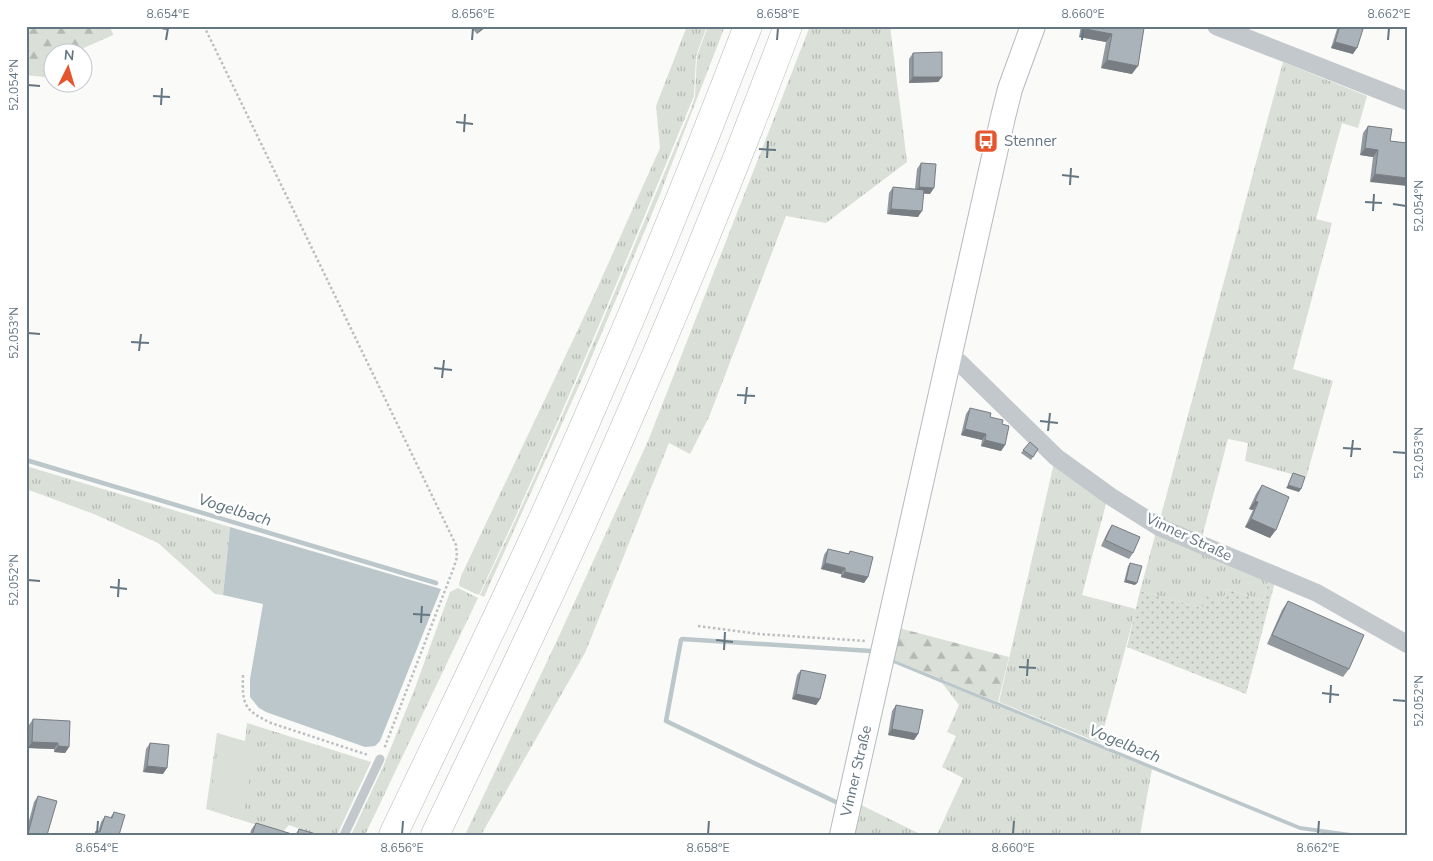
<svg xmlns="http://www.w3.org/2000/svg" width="1433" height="861" font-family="'Nunito Sans',sans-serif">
	<defs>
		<pattern id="grass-tufts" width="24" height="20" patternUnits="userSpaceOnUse" patternTransform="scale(1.25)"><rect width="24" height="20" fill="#dadfd7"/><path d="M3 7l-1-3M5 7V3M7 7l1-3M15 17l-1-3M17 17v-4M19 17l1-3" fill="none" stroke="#b4b9b4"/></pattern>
		<pattern id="forest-firs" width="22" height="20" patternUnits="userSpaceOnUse" patternTransform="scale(1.25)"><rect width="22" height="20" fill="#dadfd7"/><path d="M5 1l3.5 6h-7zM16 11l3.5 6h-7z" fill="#b4b9b4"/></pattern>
		<pattern id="garden-dots" width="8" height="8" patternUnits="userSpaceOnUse" patternTransform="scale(1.25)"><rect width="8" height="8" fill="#dadfd7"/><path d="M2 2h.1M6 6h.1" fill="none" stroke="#b4b9b4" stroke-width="1.8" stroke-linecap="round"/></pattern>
	</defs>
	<rect width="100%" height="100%" fill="#fafaf8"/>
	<!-- grass -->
	<g fill="url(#grass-tufts)">
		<path d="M687,26H707L696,56L694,96C625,263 557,431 479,595L459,586L461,576L591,302L660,148L656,106Z"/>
		<path d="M708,26H725L659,197L587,368L484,597L480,595C557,436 623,272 691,109L695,96L697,56Z"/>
		<path d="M810,26H890L907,162L826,223L786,216L709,417L690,454L669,443L585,653L481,835H465L559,636L648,441Z"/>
		<path d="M1283,62L1367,96L1358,128L1342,123L1316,219L1332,223L1293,369L1333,381L1306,478L1245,461L1248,443L1228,439L1202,537L1160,519Z"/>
		<path d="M1054,463L1107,500L1082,595L1136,609L1100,743L999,702Z"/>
		<path d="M26,466L230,527L223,595L215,594L158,543L94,514L26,489Z"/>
		<path d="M1156,532L1269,580L1263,601L1227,589L1222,602L1202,608L1140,591Z"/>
		<path d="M458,588L478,598L365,835H351L383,767L415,688L450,592Z"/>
		<path d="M942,683L1152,769L1140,835H937L963,778L942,767L956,736L947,732L959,705Z"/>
		<path d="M247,723L371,762L337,835H317L289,825L282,833L206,809L217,733L245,741Z"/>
		<path d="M859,804L922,835H852Z"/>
	</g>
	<!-- forest -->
	<g fill="url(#forest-firs)">
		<path d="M26,26H110L113,35L77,51L76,52H52V78L26,75Z"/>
		<path d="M899,628L1009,657L998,702L892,659Z"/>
	</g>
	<!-- garden -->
	<path fill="url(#garden-dots)" d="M1269,580L1275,582L1246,694L1127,647L1140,591L1202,608L1207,596L1222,602L1227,589L1263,601Z"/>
	<!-- pitch -->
	<path fill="#dadfd7" d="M219,736L255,747L243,818L210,807Z"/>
	<!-- water -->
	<g fill="#bbc7cb">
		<path d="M230,527L441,589L380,741L375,746L365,747L266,712L259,708L250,697V679L263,604L223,595Z"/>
		<path d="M892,659L1300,826L1365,835H1338L1300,830L891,662Z"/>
	</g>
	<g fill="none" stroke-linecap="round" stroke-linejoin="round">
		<!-- stream -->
		<g stroke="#bbc7cb" stroke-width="4.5">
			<path d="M26,460L436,583"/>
			<path d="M682,639L871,651"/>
			<path d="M681,640L666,721L840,804"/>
		</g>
		<!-- secondary casing -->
		<g stroke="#b3babf" stroke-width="26">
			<path id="secondary" d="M842,835L1003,117L1010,89L1033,26"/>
		</g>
		<!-- highway casing -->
		<g stroke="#b4b9bd" stroke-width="29">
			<g id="highway">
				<path d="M393,835C447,721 503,608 554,494C623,340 688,183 748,26"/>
				<path d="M435,835C497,705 560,576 617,445C678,307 735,167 788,26"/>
			</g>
		</g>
		<!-- path -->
		<g stroke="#bbbfc2" stroke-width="2.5" stroke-dasharray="2.5 2.5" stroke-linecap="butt">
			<path d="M204,26L456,545L457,557L454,567L384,749"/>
			<path d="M698,626L759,634L866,641"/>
			<path d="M243,675C242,705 244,710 271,723L368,755"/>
		</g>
		<!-- lane -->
		<path stroke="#c3c8cc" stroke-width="9" d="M344,835L380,759"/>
		<!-- street -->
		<g stroke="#c3c8cc" stroke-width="18">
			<path d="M1216,26L1407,101"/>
			<path d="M949,357L959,362L1056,457L1110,496L1159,527L1317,593L1407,644"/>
		</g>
		<!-- secondary -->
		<use href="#secondary" stroke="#fff" stroke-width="24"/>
		<!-- highway -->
		<use href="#highway" stroke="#fff" stroke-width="28"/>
	</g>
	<!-- wall -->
	<g fill="#929a9f">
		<path d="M470,26H487L477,34Z"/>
		<path d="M1081,26H1134L1132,74L1101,68L1106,42L1079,37Z"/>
		<path d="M1338,26H1352L1353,54L1331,48L1337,29Z"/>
		<path d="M913,53L942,77L938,82L909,83V59Z"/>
		<path d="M1368,126L1390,141L1407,143L1370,182L1373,157L1360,155L1363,133Z"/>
		<path d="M921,163L930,194L924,193L918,217L887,214L889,193L893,187L915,189L917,169Z"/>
		<path d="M970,408L990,417L1002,424L1005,445L1001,451L981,446L982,440L961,435L966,414Z"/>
		<path d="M1030,442L1038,449L1031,460L1021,453Z"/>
		<path d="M1262,485L1270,538L1245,527L1253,510L1249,509L1256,494Z"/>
		<path d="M1112,525L1133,553L1129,559L1101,546L1108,531Z"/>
		<path d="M828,549L848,554L850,551L868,577L864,583L841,577V574L821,569L824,555Z"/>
		<path d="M1130,563L1135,585L1124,582L1128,566Z"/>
		<path d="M1288,601L1349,669L1343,677L1267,644L1282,610Z"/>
		<path d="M801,670L820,699L816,705L792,699L797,675Z"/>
		<path d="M896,705L918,734L914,740L888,735L892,711Z"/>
		<path d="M33,719L69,747L65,753L54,752V749L28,748L29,725Z"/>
		<path d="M150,743L163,774L143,772L146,749Z"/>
		<path d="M38,796L47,835H26V832L34,802Z"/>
		<path d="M114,812L119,835H94L96,831L98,832L101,822L105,816L110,818Z"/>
		<path d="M256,823L295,835L299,829L319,835H250L251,830Z"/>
	</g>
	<!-- shaded-wall -->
	<g fill="#777d82">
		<path d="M163,26H173L166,30L161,29Z"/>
		<path d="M483,26H487L477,34Z"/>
		<path d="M1085,29L1112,34L1106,42L1079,37Z"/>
		<path d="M1335,42L1357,48L1353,54L1331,48Z"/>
		<path d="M1107,60L1138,66L1132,74L1101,68Z"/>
		<path d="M913,77H942L938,82L909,83Z"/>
		<path d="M1365,148L1378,150L1373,157L1360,155Z"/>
		<path d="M1375,174L1407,178V186L1370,182Z"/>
		<path d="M919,187L934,188L930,194L915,193Z"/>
		<path d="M891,209L922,211L918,217L887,214Z"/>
		<path d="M965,429L986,434L982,440L961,435Z"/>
		<path d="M985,440L1005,445L1001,451L981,446Z"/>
		<path d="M1288,485L1301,489L1299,492L1286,488Z"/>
		<path d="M1255,501L1258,502L1253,510L1249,509Z"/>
		<path d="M1251,519L1276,530L1270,538L1245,527Z"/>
		<path d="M825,563L845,568L841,574L821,569Z"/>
		<path d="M845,572L868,577L864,583L841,577Z"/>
		<path d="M1126,580L1137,583L1135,585L1124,582Z"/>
		<path d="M796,694L820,699L816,705L792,699Z"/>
		<path d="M892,729L918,734L914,740L888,735Z"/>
		<path d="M32,742L58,743L54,749L28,748Z"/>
		<path d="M58,746L69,747L65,753L54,752Z"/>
		<path d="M147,766L167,768L163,774L143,772Z"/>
	</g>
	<!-- building -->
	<g fill="#aab3b9" stroke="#777d82">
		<path d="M1085,26H1134L1144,28L1138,66L1107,60L1112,34L1085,29Z"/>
		<path d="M1340,26H1352L1363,29L1357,48L1335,42Z"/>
		<path d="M942,52V77H913V53Z"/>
		<path d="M1368,126L1392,129L1390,141L1407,143V178L1375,174L1378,150L1365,148Z"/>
		<path d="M921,163L936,164L934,188L919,187Z"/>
		<path d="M893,187L924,190L922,211L891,209Z"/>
		<path d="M970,408L991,413L990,417L1003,420L1002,424L1009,426L1005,445L985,440L986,434L965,429Z"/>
		<path d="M1030,442L1038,449L1033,457L1023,450Z"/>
		<path d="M1293,473L1305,477L1301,489L1288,485Z"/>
		<path d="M1262,485L1289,497L1276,530L1251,519L1258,502L1255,501Z"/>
		<path d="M1112,525L1140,537L1133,553L1105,540Z"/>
		<path d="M828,549L849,554L850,551L873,557L868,577L845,572V568L825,563Z"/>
		<path d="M1130,563L1142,566L1137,583L1126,580Z"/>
		<path d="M1288,601L1364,635L1349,669L1272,635Z"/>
		<path d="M801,670L826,675L820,699L796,694Z"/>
		<path d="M896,705L923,710L918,734L892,729Z"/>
		<path d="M33,719L70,721L69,747L58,746V743L32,742Z"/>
		<path d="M150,743L169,745L167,768L147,766Z"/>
		<path d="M38,796L57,801L47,835H33L28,834Z"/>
		<path d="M114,812L125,815L119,835H95L96,831L100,832L105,816L112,818Z"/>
		<path d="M256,823L295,835H252Z"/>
		<path d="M299,829L319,835H297Z"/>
	</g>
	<!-- ticks -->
	<path fill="none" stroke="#657683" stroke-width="2" d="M166,40L168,28M472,40L473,28M777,40L778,28M1082,40L1083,28M1388,40L1389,28M28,85L40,86M153,96L170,97M161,105L162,88M456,122L473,124M464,132L465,114M759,149L776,150M767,158L768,141M1062,175L1079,177M1070,185L1071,168M1365,202L1382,203M1393,204L1406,206M1373,211L1374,194M28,333L40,334M131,342L149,343M139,351L141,334M434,368L452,370M442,378L444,360M737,395L755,396M745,404L747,387M1040,421L1058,423M1048,431L1050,413M1343,448L1361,449M1393,452L1406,453M1351,457L1353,440M28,580L40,581M110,587L127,589M118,597L119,579M413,614L430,615M421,623L422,606M716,640L733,642M724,650L725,632M1019,667L1036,668M1027,676L1028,659M1322,693L1339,695M1393,700L1406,701M1330,703L1331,685M97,834L98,821M402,834L403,821M708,834L709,821M1013,834L1014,821M1318,834L1319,821"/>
	<!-- icons -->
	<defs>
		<g id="bus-square" transform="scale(1.25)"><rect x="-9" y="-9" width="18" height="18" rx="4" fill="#e4572e" stroke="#fff"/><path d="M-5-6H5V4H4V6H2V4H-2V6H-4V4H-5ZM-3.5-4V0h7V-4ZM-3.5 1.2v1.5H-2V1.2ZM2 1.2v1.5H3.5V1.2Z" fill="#fff"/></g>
	</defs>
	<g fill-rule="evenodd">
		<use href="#bus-square" x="986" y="141"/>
	</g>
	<g text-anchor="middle" stroke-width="5" stroke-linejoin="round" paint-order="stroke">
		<!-- poi labels -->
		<g font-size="15" fill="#657683" stroke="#fff" text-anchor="start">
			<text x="1004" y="146">Stenner</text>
		</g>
		<!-- street labels -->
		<g font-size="15" fill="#657683" stroke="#fff">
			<text transform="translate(1189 537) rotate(25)" y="5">Vinner Straße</text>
			<text transform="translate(856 771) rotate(-77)" y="5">Vinner Straße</text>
		</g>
		<!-- water labels -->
		<g font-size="16" font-style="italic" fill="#60757c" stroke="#fff">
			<text transform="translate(235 509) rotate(17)" y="6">Vogelbach</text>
			<text transform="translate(1125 743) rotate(22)" y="6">Vogelbach</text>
		</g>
	</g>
	<!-- border -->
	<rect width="1433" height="861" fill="none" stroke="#ffffff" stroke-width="55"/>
	<!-- north arrow -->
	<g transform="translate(68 68) rotate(5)"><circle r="24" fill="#ffffff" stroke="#c1c8cd"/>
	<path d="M0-4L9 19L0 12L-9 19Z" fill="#e4572e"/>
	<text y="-8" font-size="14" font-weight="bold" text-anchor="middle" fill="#657683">N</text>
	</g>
	<rect x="28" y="28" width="1378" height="806" fill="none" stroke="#657683" stroke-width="2"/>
	<g font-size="12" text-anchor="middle" fill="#657683">
		<text x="168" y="18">8.654°E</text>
		<text x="473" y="18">8.656°E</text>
		<text x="778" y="18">8.658°E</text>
		<text x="1083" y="18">8.660°E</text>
		<text x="1389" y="18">8.662°E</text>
		<text transform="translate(14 85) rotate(-90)" y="4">52.054°N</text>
		<text transform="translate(1419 206) rotate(-90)" y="4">52.054°N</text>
		<text transform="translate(14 333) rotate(-90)" y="4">52.053°N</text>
		<text transform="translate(1419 453) rotate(-90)" y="4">52.053°N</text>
		<text transform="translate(14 580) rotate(-90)" y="4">52.052°N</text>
		<text transform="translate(1419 701) rotate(-90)" y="4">52.052°N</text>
		<text x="97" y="852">8.654°E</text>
		<text x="402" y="852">8.656°E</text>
		<text x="708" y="852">8.658°E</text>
		<text x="1013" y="852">8.660°E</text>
		<text x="1318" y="852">8.662°E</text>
	</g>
</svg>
